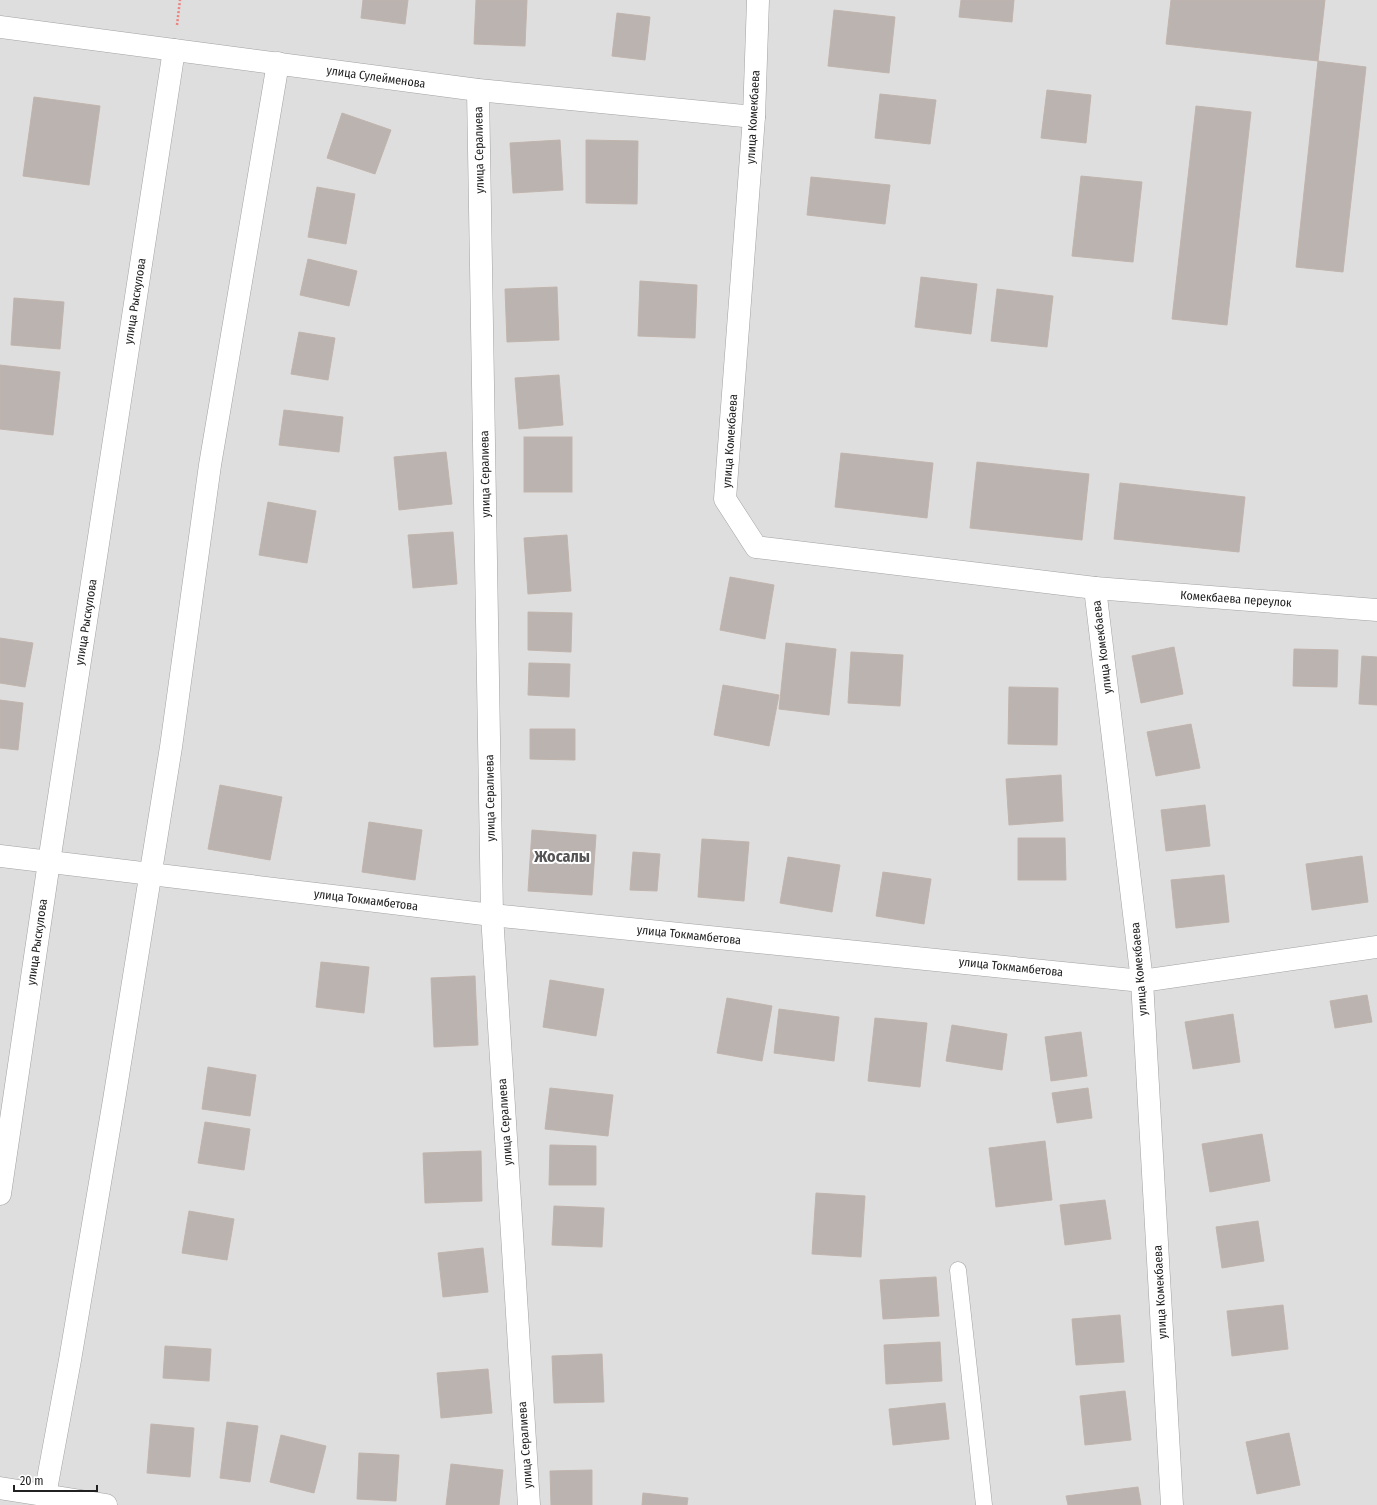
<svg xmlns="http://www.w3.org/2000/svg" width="1377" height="1505" font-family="'Fira Sans Condensed',sans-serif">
	<rect width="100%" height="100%" fill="#f1ede9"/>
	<!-- residential -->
	<rect fill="#dfdede" x="0" y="0" width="1377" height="1505"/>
	<!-- building -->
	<g fill="#bab3af" stroke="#c1b4ad">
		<path d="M363,0H408L405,24L361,18Z"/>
		<path d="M476,0H527L525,46L474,44Z"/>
		<path d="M961,0H1014L1012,22L959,17Z"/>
		<path d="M1171,0H1325L1318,61L1166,44Z"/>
		<path d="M834,10L895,17L889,73L828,66Z"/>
		<path d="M617,13L650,17L645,60L612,56Z"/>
		<path d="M1318,61L1366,67L1343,272L1296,267Z"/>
		<path d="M1047,90L1091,95L1086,143L1041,138Z"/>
		<path d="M880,94L936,100L930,144L875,138Z"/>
		<path d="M34,97L100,106L89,185L23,176Z"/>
		<path d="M1196,106L1251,112L1227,325L1172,319Z"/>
		<path d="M342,113L391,130L375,174L327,158Z"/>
		<path d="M560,140L563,190L513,193L510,143Z"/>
		<path d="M586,140L638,141L637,204L586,203Z"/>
		<path d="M1081,176L1142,182L1133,262L1072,256Z"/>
		<path d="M811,177L890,185L885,224L807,215Z"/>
		<path d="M317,187L355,194L346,244L308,237Z"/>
		<path d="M308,259L357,271L349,306L300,295Z"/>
		<path d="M921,277L977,284L971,334L915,327Z"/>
		<path d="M640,281L697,285L695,338L638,336Z"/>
		<path d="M557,287L559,340L507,342L505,289Z"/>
		<path d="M997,289L1053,296L1047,347L991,341Z"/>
		<path d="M14,298L64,302L60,349L11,345Z"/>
		<path d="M299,332L335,338L328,380L291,374Z"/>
		<path d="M0,365L60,372L53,435L0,429Z"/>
		<path d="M559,375L563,425L519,429L515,378Z"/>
		<path d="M284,410L343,417L339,452L279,445Z"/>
		<rect x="524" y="437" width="48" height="55"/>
		<path d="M446,452L452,504L399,510L394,457Z"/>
		<path d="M841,453L933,463L927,518L835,507Z"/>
		<path d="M977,462L1089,474L1082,540L970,528Z"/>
		<path d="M1120,483L1245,497L1239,552L1114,539Z"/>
		<path d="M268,502L316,511L307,563L259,555Z"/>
		<path d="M453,532L457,584L413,588L408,535Z"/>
		<path d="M567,535L571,591L528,594L524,538Z"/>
		<path d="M730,577L774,585L765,639L720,630Z"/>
		<path d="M528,612L572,613L571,652L528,650Z"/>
		<path d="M0,638L33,643L25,687L0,683Z"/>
		<path d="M786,643L836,649L829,715L779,709Z"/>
		<path d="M1174,647L1183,694L1141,703L1132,656Z"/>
		<path d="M1294,649L1338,650L1337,687L1293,686Z"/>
		<path d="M851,652L903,655L900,706L848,703Z"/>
		<path d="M1362,656L1377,657V705L1359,704Z"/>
		<path d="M529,663L570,664L569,697L528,695Z"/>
		<path d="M723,685L779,695L769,746L714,735Z"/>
		<path d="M1009,687L1058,688L1057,745L1008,744Z"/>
		<path d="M0,700L23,703L18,750L0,748Z"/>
		<path d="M1191,724L1200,768L1156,776L1147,732Z"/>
		<path d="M530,729H575V760L530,759Z"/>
		<path d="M1061,775L1063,821L1009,825L1006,779Z"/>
		<path d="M220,785L282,797L270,860L208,849Z"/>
		<path d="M1205,805L1210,846L1166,851L1161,810Z"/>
		<path d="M369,822L422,830L415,880L362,872Z"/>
		<path d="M532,830L596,835L592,895L528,891Z"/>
		<path d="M1018,838H1065L1066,880H1018Z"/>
		<path d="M702,839L749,842L744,901L698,897Z"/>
		<path d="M633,852L660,854L657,891L630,890Z"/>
		<path d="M1362,856L1368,902L1312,910L1306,864Z"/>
		<path d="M788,857L840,865L832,912L780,903Z"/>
		<path d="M883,872L931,879L924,924L876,916Z"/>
		<path d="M1224,875L1229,922L1176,928L1171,880Z"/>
		<path d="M321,962L369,967L364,1013L316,1007Z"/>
		<path d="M475,976L478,1045L434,1047L431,978Z"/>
		<path d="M550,980L604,989L596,1036L543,1027Z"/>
		<path d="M1367,995L1372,1022L1335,1028L1330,1001Z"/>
		<path d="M727,998L772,1006L762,1061L717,1053Z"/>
		<path d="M779,1009L839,1017L834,1061L774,1053Z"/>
		<path d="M1233,1014L1240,1062L1193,1069L1185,1022Z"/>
		<path d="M875,1018L927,1023L920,1087L868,1081Z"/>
		<path d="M952,1025L1007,1034L1002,1070L946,1061Z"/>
		<path d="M1081,1032L1087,1076L1051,1081L1045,1037Z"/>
		<path d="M208,1067L256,1075L250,1116L202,1109Z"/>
		<path d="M550,1088L613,1095L608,1136L545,1129Z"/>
		<path d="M1088,1088L1092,1118L1057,1123L1052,1093Z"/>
		<path d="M205,1122L250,1129L244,1170L198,1163Z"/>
		<path d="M1262,1134L1270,1181L1210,1192L1202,1144Z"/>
		<path d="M1045,1141L1052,1200L996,1207L989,1148Z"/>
		<path d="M550,1145L596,1146V1185H549Z"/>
		<path d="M481,1151L482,1201L425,1203L423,1153Z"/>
		<path d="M816,1193L865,1196L861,1257L812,1254Z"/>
		<path d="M1105,1200L1111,1239L1065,1245L1060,1205Z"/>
		<path d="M554,1206L604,1208L602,1247L552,1245Z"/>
		<path d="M189,1211L234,1219L227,1260L182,1253Z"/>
		<path d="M1258,1221L1264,1261L1222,1268L1216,1227Z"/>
		<path d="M483,1248L488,1292L443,1297L438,1253Z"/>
		<path d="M936,1277L939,1316L883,1319L880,1280Z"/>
		<path d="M1283,1305L1288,1349L1232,1356L1227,1311Z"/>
		<path d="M1120,1315L1124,1362L1076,1365L1072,1319Z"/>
		<path d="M940,1342L942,1381L886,1384L884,1345Z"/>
		<path d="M165,1346L211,1349L209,1381L163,1378Z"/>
		<path d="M602,1354L604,1402L554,1403L552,1356Z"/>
		<path d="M488,1369L492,1413L441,1418L437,1373Z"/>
		<path d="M1125,1391L1131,1440L1085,1445L1080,1396Z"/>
		<path d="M945,1403L949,1439L893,1445L889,1409Z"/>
		<path d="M227,1422L258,1426L250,1482L220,1478Z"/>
		<path d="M151,1424L194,1428L190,1477L147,1473Z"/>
		<path d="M1289,1433L1300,1485L1257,1494L1246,1442Z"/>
		<path d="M281,1435L326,1446L314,1493L270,1482Z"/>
		<path d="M359,1453L399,1455L396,1501L357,1499Z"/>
		<path d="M451,1464L503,1470L499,1505H446Z"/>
		<path d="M592,1470V1505H551L550,1471Z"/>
		<path d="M1138,1487L1141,1505H1068L1066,1496Z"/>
		<path d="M643,1493L688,1498L687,1505H642Z"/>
	</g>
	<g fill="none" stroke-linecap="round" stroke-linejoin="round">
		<!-- service casing -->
		<g stroke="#a2a2a2" stroke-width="17">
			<path id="service" d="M958,1270L984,1505"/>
		</g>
		<!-- minor casing -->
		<g stroke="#a2a2a2" stroke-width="23">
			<g id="minor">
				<path d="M758,0L754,117L725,499L756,547L1095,588L1142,981L1172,1505"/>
				<path d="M0,27L478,90L754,117"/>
				<path d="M478,90L492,915L529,1505"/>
				<path d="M1095,588L1377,610"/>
				<path d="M0,856L492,915L1142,981L1377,947"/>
				<path d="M0,1194L49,862L174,50"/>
				<path d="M0,1488L106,1505"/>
				<path d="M45,1495L70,1360L114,1100L171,747L210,465L278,63"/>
			</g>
		</g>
		<!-- path -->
		<path stroke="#ed827e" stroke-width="2.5" stroke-dasharray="2 2" stroke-linecap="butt" d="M177,25L180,0"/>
		<!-- service -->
		<use href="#service" stroke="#fff" stroke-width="16"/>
		<!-- minor -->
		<use href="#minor" stroke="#fff" stroke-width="22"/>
	</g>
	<g text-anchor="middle" stroke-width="4" stroke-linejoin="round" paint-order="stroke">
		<!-- street labels -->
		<g font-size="12" fill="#212121" stroke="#fff">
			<text transform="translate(376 77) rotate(8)" y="4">улица Сулейменова</text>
			<text transform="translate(753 117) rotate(-87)" y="4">улица Комекбаева</text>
			<text transform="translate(479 150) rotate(-91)" y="4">улица Сералиева</text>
			<text transform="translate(135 301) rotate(-81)" y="4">улица Рыскулова</text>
			<text transform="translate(730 441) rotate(-86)" y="4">улица Комекбаева</text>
			<text transform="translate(485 474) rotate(-91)" y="4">улица Сералиева</text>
			<text transform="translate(1236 599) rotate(4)" y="4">Комекбаева переулок</text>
			<text transform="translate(86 622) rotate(-81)" y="4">улица Рыскулова</text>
			<text transform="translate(1102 647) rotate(-97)" y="4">улица Комекбаева</text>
			<text transform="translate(490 798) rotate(-91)" y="4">улица Сералиева</text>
			<text transform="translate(366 900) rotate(7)" y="4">улица Токмамбетова</text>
			<text transform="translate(689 935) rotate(6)" y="4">улица Токмамбетова</text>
			<text transform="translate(37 942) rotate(-82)" y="4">улица Рыскулова</text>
			<text transform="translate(1011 967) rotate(6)" y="4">улица Токмамбетова</text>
			<text transform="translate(1139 969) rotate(-95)" y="4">улица Комекбаева</text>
			<text transform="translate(505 1122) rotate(-94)" y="4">улица Сералиева</text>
			<text transform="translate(1160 1292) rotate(-93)" y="4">улица Комекбаева</text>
			<text transform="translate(525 1445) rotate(-94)" y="4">улица Сералиева</text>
		</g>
		<!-- district labels -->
		<g font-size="16" font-weight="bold" fill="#545454" stroke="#fff">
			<text x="562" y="862">Жосалы</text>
		</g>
	</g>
	<!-- scale -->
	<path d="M14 1485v6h83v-6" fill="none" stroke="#212121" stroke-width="2"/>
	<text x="20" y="1485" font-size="12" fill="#212121" stroke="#ffffff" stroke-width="3" paint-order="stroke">20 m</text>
</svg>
